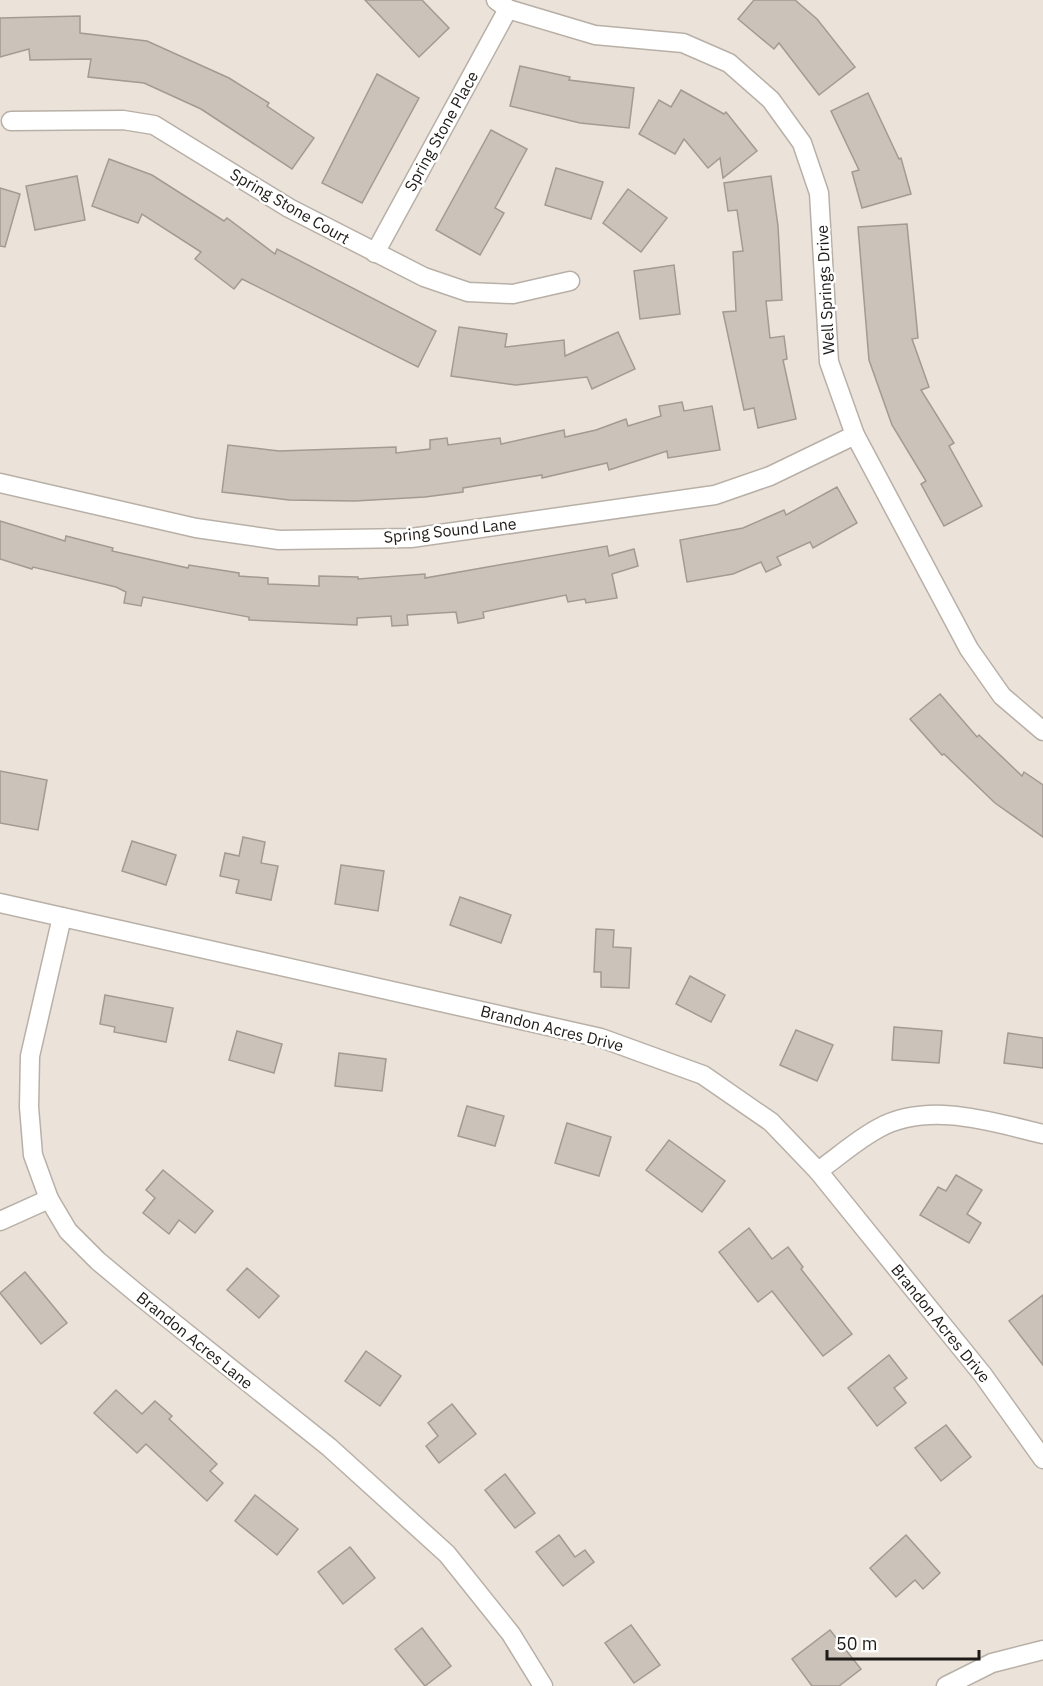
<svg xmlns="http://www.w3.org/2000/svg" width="1043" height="1686" font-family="'IBM Plex Sans',sans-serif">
	<rect width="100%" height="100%" fill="#ebe3d9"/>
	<!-- building -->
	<g fill="#cbc3b9" stroke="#a29b92" stroke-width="1.5">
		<path d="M365,0H422L449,28L419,57Z"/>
		<path d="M754,0H795L817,19L855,67L819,95L779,43L774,49L738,19Z"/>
		<path d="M80,16V33L147,41L229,78L269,103L267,106L314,138L292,169L201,109L144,83L88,77L91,59L30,60L29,49L0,57V18Z"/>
		<path d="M520,66L570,77L569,80L634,88L629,128L580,123L510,106Z"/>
		<path d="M377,74L419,98L362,203L322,183Z"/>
		<path d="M681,90L724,114L726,112L757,151L723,178L720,158L708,168L684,139L675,154L639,134L659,100L671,107Z"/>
		<path d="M868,93L899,159L901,158L911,194L862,208L852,172L859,170L831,111Z"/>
		<path d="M491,130L527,149L495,208L504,213L480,255L436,230Z"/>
		<path d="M109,159L152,175L224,221L227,218L275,254L277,249L436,331L418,367L242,279L234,289L195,259L201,252L142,214L138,223L92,206Z"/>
		<path d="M556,168L603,182L591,219L545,205Z"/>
		<path d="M77,176L85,220L35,230L26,186Z"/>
		<path d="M771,176L778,226L782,300L766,301L770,338L784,336L787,359L783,360L796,419L758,428L754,408L744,410L723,312L736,311L733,252L743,251L737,210L728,211L724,183Z"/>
		<path d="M0,188L20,194L5,247L0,246Z"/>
		<path d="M628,189L667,218L641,252L603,223Z"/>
		<path d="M907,224L918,338L912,339L929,387L921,390L954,443L949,446L982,506L944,526L921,484L926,481L892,425L869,360L858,227Z"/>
		<path d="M674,265L680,314L640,319L634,271Z"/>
		<path d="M459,327L507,334L505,347L564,340L565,356L618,332L635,369L592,389L587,377L516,385L451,376Z"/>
		<path d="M682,402L684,411L712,406L720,450L668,458L667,451L609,470L607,463L542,478V475L463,488V492L425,497L355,501L289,500L222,492L228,445L279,451L396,447V453L430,449V440L447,438L448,445L500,438L501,444L564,430L565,437L596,430L626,419L628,426L661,416L659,406Z"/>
		<path d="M837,487L857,523L813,548L810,542L777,557L781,565L766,572L761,562L733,574L687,582L680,540L743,528L784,510L786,515Z"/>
		<path d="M0,521L65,541L66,536L113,548L112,551L188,568L189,565L239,573V576L268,578V584L319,586V576L358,577V579L425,574V578L607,546L609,556L634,549L638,566L612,574L617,598L586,603L585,599L568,602L566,595L483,612L484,618L458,623L456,612L407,615L408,625L392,626L391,616L357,618V625L249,620V617L143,597L141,606L124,603L126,592L116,587L33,567L32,569L0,559Z"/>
		<path d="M940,694L977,737L979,735L1022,776L1024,772L1043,785V837L995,803L944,754L942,755L910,719Z"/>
		<path d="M0,771L47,780L38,830L0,823Z"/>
		<path d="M243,837L265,842L261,863L278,866L271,900L236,893L239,880L220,876L225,853L239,856Z"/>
		<path d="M132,841L176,855L166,885L122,871Z"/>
		<path d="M341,865L384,871L378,911L335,904Z"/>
		<path d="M460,897L511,915L501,943L450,925Z"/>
		<path d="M596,929L614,930L613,947L631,948L629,988L601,987V972H594Z"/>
		<path d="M690,976L725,995L711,1022L676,1004Z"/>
		<path d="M105,995L173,1008L166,1042L114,1032L115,1027L100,1024Z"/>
		<path d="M894,1027L942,1031L939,1063L892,1060Z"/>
		<path d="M796,1030L833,1045L817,1081L780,1065Z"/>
		<path d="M237,1031L282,1044L274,1073L229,1060Z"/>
		<path d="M1008,1033L1043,1038V1068L1004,1063Z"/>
		<path d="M339,1053L386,1059L382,1091L335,1086Z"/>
		<path d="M467,1106L504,1116L495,1146L458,1136Z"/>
		<path d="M567,1123L611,1137L599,1176L555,1163Z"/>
		<path d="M669,1140L725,1181L702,1212L646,1170Z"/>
		<path d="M163,1170L213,1211L195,1233L179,1220L169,1234L143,1213L155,1198L146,1190Z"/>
		<path d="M956,1175L982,1190L967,1214L981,1223L969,1243L920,1215L938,1187L946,1191Z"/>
		<path d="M749,1228L772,1259L788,1247L803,1267L801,1269L852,1334L823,1356L772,1291L758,1302L719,1252Z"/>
		<path d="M247,1268L279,1296L259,1318L227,1290Z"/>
		<path d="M25,1272L67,1323L41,1344L0,1293Z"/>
		<path d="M1043,1295V1365L1009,1321Z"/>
		<path d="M366,1351L401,1376L380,1406L345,1381Z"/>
		<path d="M889,1355L907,1378L894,1388L906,1403L877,1426L848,1388Z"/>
		<path d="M116,1390L142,1414L155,1401L172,1416L169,1419L217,1464L210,1471L223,1483L207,1501L146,1444L137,1453L94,1413Z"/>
		<path d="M452,1404L476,1434L439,1463L426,1446L438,1436L428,1423Z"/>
		<path d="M946,1425L971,1457L941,1481L915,1448Z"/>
		<path d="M505,1474L535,1513L515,1528L485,1490Z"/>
		<path d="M255,1495L298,1529L277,1555L235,1521Z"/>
		<path d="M559,1535L575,1557L585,1550L594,1562L563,1586L536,1552Z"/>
		<path d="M906,1535L940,1573L923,1589L915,1580L896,1597L870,1568Z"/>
		<path d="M350,1547L375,1578L343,1604L318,1572Z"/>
		<path d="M631,1625L660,1665L634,1683L605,1643Z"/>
		<path d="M422,1628L451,1666L425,1686L395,1649Z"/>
		<path d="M830,1630L861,1669L839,1686H812L792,1659Z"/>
	</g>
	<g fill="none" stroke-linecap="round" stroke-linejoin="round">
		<!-- minor casing -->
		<g stroke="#b8b0a7" stroke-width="21">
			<g id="minor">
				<path d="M496,0L508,9L595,35L683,43L729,63L771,100L802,143L819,193L829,362L855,435L969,649L1002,696L1043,731"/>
				<path d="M11,121L123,120L154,125L289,208L424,277L468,292L513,294L570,281"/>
				<path d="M375,253L508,9"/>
				<path d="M0,483L196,528L279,540L411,538L715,495L770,476L855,435"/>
				<path d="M0,903L601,1038L703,1075L771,1122L818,1171L983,1375L1043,1459"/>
				<path d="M62,917L30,1056L29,1107L33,1155L49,1199L68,1231L98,1261L140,1296L329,1447L447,1554L511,1634L543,1686"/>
				<path d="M818,1171C838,1157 858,1139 879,1128C929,1101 992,1122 1043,1134"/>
				<path d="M0,1221L49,1199"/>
				<path d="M946,1686L992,1663L1043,1650"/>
			</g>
		</g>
		<!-- minor -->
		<use href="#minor" stroke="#fff" stroke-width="18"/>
	</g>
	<g text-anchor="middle" stroke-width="5" stroke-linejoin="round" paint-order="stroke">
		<!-- street labels -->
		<g font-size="16" fill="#1d1a17" stroke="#fff">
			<text transform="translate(441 131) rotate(-61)" y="6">Spring Stone Place</text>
			<text transform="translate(290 206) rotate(30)" y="6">Spring Stone Court</text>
			<text transform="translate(825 290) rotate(-93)" y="6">Well Springs Drive</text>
			<text transform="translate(450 530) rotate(-6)" y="6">Spring Sound Lane</text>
			<text transform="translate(552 1028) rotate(14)" y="6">Brandon Acres Drive</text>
			<text transform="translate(941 1323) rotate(51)" y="6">Brandon Acres Drive</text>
			<text transform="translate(195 1340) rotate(39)" y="6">Brandon Acres Lane</text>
		</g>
	</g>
	<!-- scale -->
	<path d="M827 1650v9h152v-9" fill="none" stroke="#1d1a17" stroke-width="3"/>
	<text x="836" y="1650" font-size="18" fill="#1d1a17" stroke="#ffffff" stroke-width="4.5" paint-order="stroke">50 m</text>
</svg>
